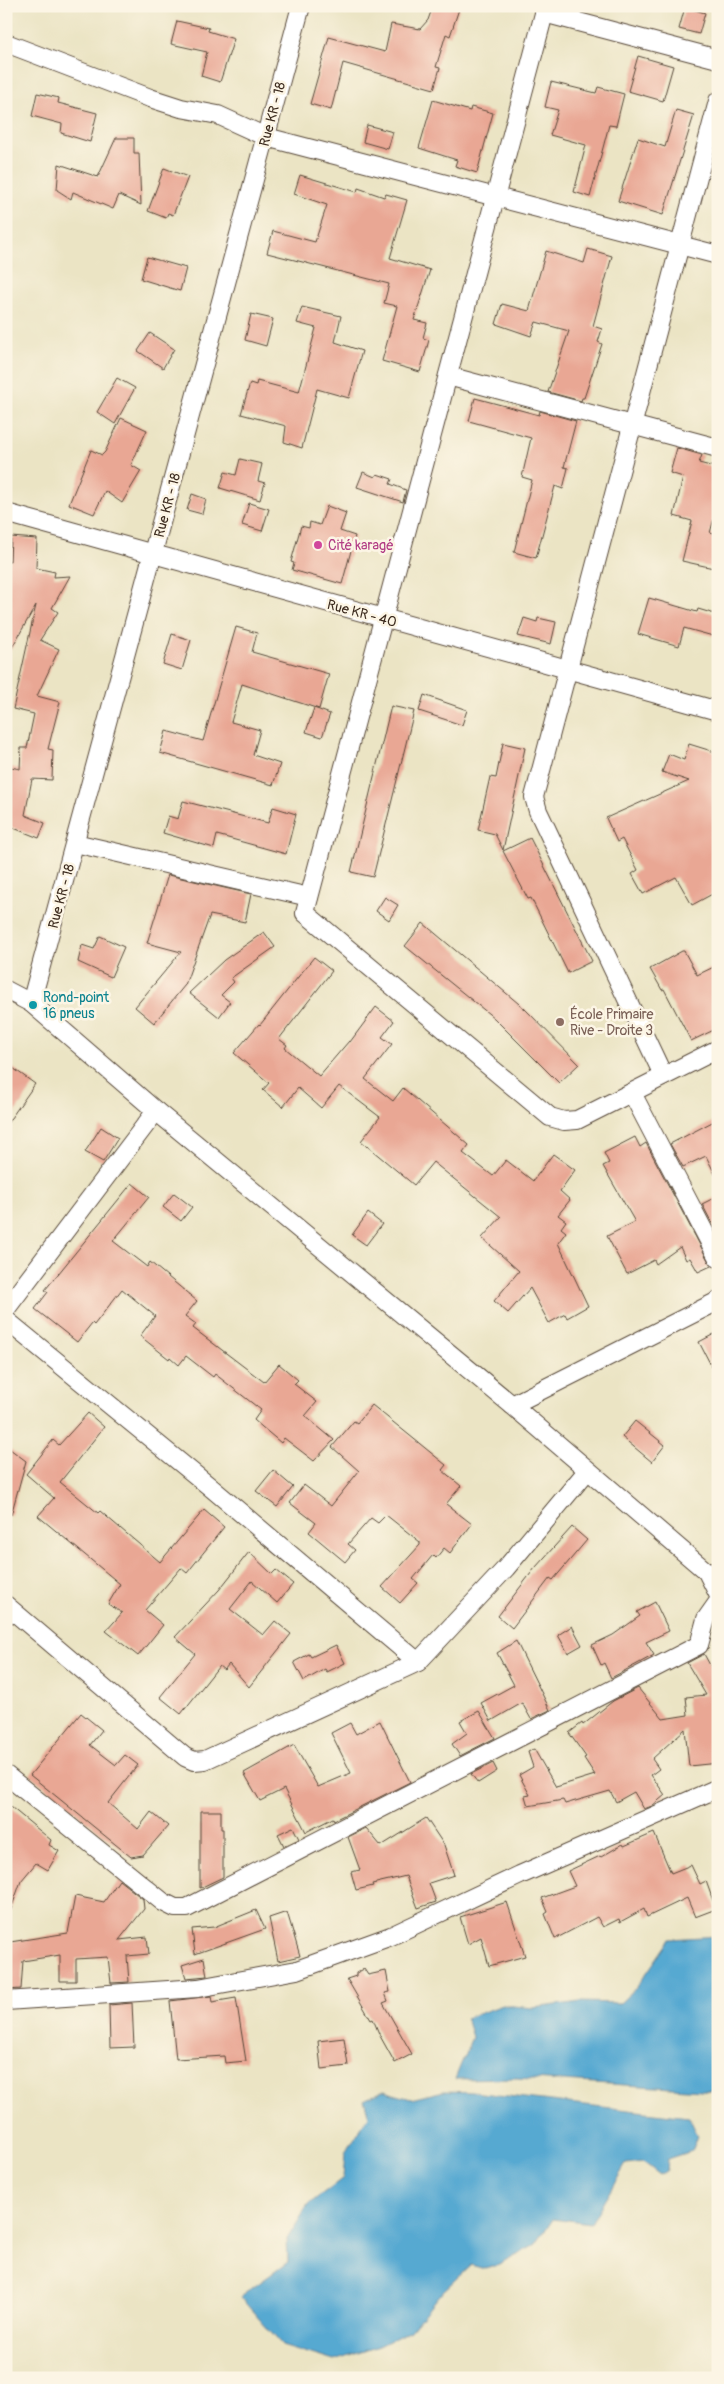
<svg xmlns="http://www.w3.org/2000/svg" width="724" height="2384" font-family="Pangolin,sans-serif">
	<rect width="100%" height="100%" fill="#fcf5e5"/>
	<filter id="ink" filterUnits="userSpaceOnUse"><feTurbulence type="fractalNoise" baseFrequency=".02" numOctaves="2"/><feDisplacementMap in="SourceGraphic" scale="10" xChannelSelector="R" yChannelSelector="G"/><feConvolveMatrix kernelMatrix="1 2 1 2 8 2 1 2 1" color-interpolation-filters="sRGB"/></filter>
	<filter id="wash" filterUnits="userSpaceOnUse"><feTurbulence type="fractalNoise" baseFrequency=".0096" numOctaves="4" result="noise"/><feDisplacementMap in="SourceGraphic" scale="20" xChannelSelector="R" yChannelSelector="G"/><feGaussianBlur stdDeviation="1.12" result="paint"/><feColorMatrix in="noise" values="0 0 0 0 0 0 0 0 0 0 0 0 0 0 0 0 0 1.4 0 .05"/><feComposite in="paint" operator="in"/></filter>
	<g filter="url(#wash)">
		<rect width="100%" height="100%" fill="#ebe4c4"/>
		<!-- water -->
		<g fill="#56a9d1" stroke="#486a78">
			<path d="M718,1936V2091L517,2078L455,2079L472,2037L466,2018L503,2005L533,2008L580,2002L620,2003L637,1987L670,1939Z"/>
			<path d="M383,2091L411,2099L444,2091L473,2092L689,2117L698,2136L692,2151L668,2159L667,2170L660,2175L643,2162L626,2164L591,2223L553,2218L536,2244L495,2266L485,2269L471,2265L443,2291L411,2330L379,2346L334,2361L282,2345L240,2297L288,2262L287,2239L309,2204L343,2178L345,2153L369,2116L364,2100Z"/>
		</g>
		<g id="blocks">
			<!-- building -->
			<g fill="#e9a794">
				<path d="M433,6H460L450,36L446,34L436,67L440,68L434,89L343,63L331,110L310,104L329,37L385,52L391,24L420,29L428,20Z"/>
				<path d="M685,7L705,13L699,34L679,29Z"/>
				<path d="M177,21L209,28L208,31L234,39L220,82L201,76L207,52L171,44Z"/>
				<path d="M638,56L673,66L663,101L628,91Z"/>
				<path d="M551,82L596,93L598,87L624,94L616,126L609,125L590,197L574,192L586,145L550,135L558,110L545,107Z"/>
				<path d="M37,93L59,98L58,103L97,113L90,142L61,133L62,124L32,116Z"/>
				<path d="M433,100L470,111L471,107L493,113L477,173L455,166L457,160L419,148Z"/>
				<path d="M676,110L694,115L663,215L618,201L638,138L665,147Z"/>
				<path d="M367,125L393,132L388,149L363,142Z"/>
				<path d="M116,138H134V153H139L141,205L119,195L113,209L73,192L71,199L57,190L59,164L98,177Z"/>
				<path d="M164,168L188,177L173,215L168,213L166,218L148,211Z"/>
				<path d="M300,175L357,192L358,188L384,197L386,194L407,200L390,258L430,270L414,320L427,323L423,338L429,340L420,372L382,361L397,306L384,303L389,284L267,253L273,231L315,242L327,205L294,194Z"/>
				<path d="M588,249L612,256L593,326L602,329L598,342L602,344L584,398H582L581,401L548,392L569,331L536,322L531,336L496,324L502,304L529,311L546,251L584,263Z"/>
				<path d="M147,257L186,268L180,291L141,279Z"/>
				<path d="M302,307L341,316L335,342L362,351L349,398L317,389L302,448L284,442L286,426L241,414L250,383L256,385L257,381L299,392L316,328L297,323Z"/>
				<path d="M251,314L273,319L266,346L245,340Z"/>
				<path d="M150,333L174,349L163,368L138,351Z"/>
				<path d="M117,378L135,388L115,424L97,412Z"/>
				<path d="M475,398L539,415L540,411L576,421L564,467L568,468L563,489L555,486L536,558L514,552L532,480L522,477L531,438L469,421Z"/>
				<path d="M121,418L147,430L131,465L141,471L122,503L105,491L94,514L69,504L91,450L102,455L105,452Z"/>
				<path d="M677,448L702,455L699,463L718,468V504L710,533L718,535V569L682,561L692,521L674,516L683,477L670,473Z"/>
				<path d="M240,459L262,464L258,481L265,483L260,500L220,488L225,472L236,475Z"/>
				<path d="M363,472L375,477L377,474L392,479L390,484L406,490L403,502L357,487Z"/>
				<path d="M192,494L206,499L202,514L187,510Z"/>
				<path d="M249,503L269,509L262,531L242,525Z"/>
				<path d="M327,506L346,513L340,531L355,536L342,584L292,570L294,563L291,562L301,526L309,528L310,522L320,525Z"/>
				<path d="M11,537L37,539L36,568L55,572L54,577L70,576L52,608L58,612L40,640L59,649L37,696L60,702L48,749L53,750L52,780L32,779L25,815L45,823L39,838L6,825V766L20,769L21,748H27L34,714L13,709L36,605L6,658V561H10Z"/>
				<path d="M649,598L697,612L698,609L718,615L713,636L684,628L679,646L638,634Z"/>
				<path d="M524,618L537,622L538,618L556,622L551,644L518,636Z"/>
				<path d="M236,627L257,633L252,652L329,674L319,709L242,684L231,722L260,730L253,755L280,764L273,785L160,753L166,731L203,741Z"/>
				<path d="M172,634L191,640L182,670L163,664Z"/>
				<path d="M424,695L467,710L462,725L419,711Z"/>
				<path d="M391,706L414,711L373,877L351,872Z"/>
				<path d="M314,708L330,714L322,737L306,732Z"/>
				<path d="M503,743L525,748L503,850L495,834L478,830L490,777L496,778Z"/>
				<path d="M689,744L718,753V891L692,905L676,877L643,894L632,874L638,870L622,839L617,842L606,818L689,781L662,772L669,754L684,760Z"/>
				<path d="M183,801L268,823L273,807L296,814L286,854L217,835L214,848L163,833L168,816L178,819Z"/>
				<path d="M530,838L592,961L568,973L531,898L528,899L503,851Z"/>
				<path d="M168,875L251,894L245,922L210,915L185,985L154,1023L135,1007L181,952L147,943Z"/>
				<path d="M385,897L398,905L389,920L376,911Z"/>
				<path d="M423,923L525,1009L579,1064L559,1083L494,1018L405,946Z"/>
				<path d="M264,932L275,947L231,978L234,982L221,995L230,1002L219,1017L189,993L224,960Z"/>
				<path d="M100,936L124,947L111,977L78,962L82,945L94,949Z"/>
				<path d="M682,951H684L697,975L718,965V1028L691,1041L664,989L662,990L650,969Z"/>
				<path d="M314,957L332,971L279,1039L287,1045L285,1048L319,1076L349,1041L350,1042L376,1007L394,1021L382,1037L392,1044L365,1079L393,1101L403,1088L469,1145L463,1153L493,1176L506,1160L533,1181L553,1154L575,1170L560,1191L570,1200L558,1215L566,1221L561,1228L566,1232L558,1243L588,1306L567,1318L565,1314L549,1323L530,1288L508,1313L494,1301L519,1271L482,1238L501,1217L433,1162L414,1185L361,1141L380,1117L339,1086L321,1108L298,1088L283,1107L263,1090L269,1083L234,1053L259,1024L260,1025Z"/>
				<path d="M6,1063L35,1084L6,1125Z"/>
				<path d="M718,1119V1180L706,1156L683,1167L670,1144Z"/>
				<path d="M101,1127L118,1138L103,1162L85,1152Z"/>
				<path d="M635,1137L640,1147L646,1143L711,1266L698,1272L690,1258L686,1260L680,1247L656,1264L654,1260L627,1274L607,1236L635,1222L603,1166L609,1163L604,1153Z"/>
				<path d="M132,1183L149,1197L113,1241L147,1267L150,1262L197,1301L185,1316L196,1324L193,1328L264,1382L279,1364L298,1380L294,1384L317,1402L305,1416L334,1440L314,1461L284,1438L281,1443L262,1427L254,1420L261,1410L215,1374L213,1377L186,1356L179,1365L170,1357L169,1359L140,1336L155,1316L122,1289L94,1325L92,1323L77,1342L35,1309L48,1292L45,1290Z"/>
				<path d="M174,1193L192,1207L181,1221L163,1207Z"/>
				<path d="M718,1196V1235L702,1204Z"/>
				<path d="M368,1213L382,1224L366,1245L352,1235Z"/>
				<path d="M718,1332V1379L699,1342Z"/>
				<path d="M372,1405L446,1465L442,1470L461,1486L446,1504L472,1524L450,1553L444,1548L436,1558L433,1555L413,1579L418,1583L400,1603L382,1587L420,1545V1542L386,1515L378,1523L371,1518L348,1544L355,1550L345,1562L309,1532L316,1523L290,1503L304,1485L331,1506L359,1471L332,1447L354,1421L357,1423Z"/>
				<path d="M88,1413L104,1427L60,1482L98,1513L100,1511L160,1562L204,1510L224,1527L187,1573L181,1568L145,1610L163,1625L138,1656L106,1631L122,1613L108,1604L120,1584L38,1516L54,1498L26,1474L53,1440L59,1445Z"/>
				<path d="M635,1421L665,1445L652,1462L622,1437Z"/>
				<path d="M6,1446L26,1461L11,1515L6,1514Z"/>
				<path d="M273,1470L293,1487L277,1507L256,1491Z"/>
				<path d="M572,1527L587,1540L553,1580L550,1578L512,1628L498,1616L535,1568Z"/>
				<path d="M249,1552L272,1574L276,1570L293,1584L277,1603L252,1581L230,1609L263,1635L275,1621L291,1634L249,1687L229,1664L224,1670L219,1666L181,1714L160,1697L195,1654L175,1637L219,1590Z"/>
				<path d="M655,1602L669,1631L646,1642L654,1655L611,1678L604,1663L601,1665L592,1645L613,1635L640,1616L637,1612Z"/>
				<path d="M572,1626L582,1645L568,1653L558,1635Z"/>
				<path d="M516,1641L550,1710L531,1719L522,1703L491,1721L481,1703L514,1685L497,1653Z"/>
				<path d="M336,1645L345,1663L327,1672L325,1669L304,1681L294,1662L309,1654L311,1657Z"/>
				<path d="M704,1654L718,1680V1763L689,1766L685,1729L652,1759L659,1769L651,1775L665,1795L652,1806L644,1809L634,1792L616,1802L610,1791L565,1804L563,1800L528,1806L525,1796L530,1795L519,1775L533,1767L528,1752L534,1749L556,1787L595,1775L584,1758L586,1757L569,1733L582,1723L583,1725L613,1701L638,1688L663,1719L688,1715L686,1697L706,1695L687,1663Z"/>
				<path d="M479,1711L495,1738L460,1756L452,1744L467,1733L460,1721Z"/>
				<path d="M81,1713L102,1730L90,1745L116,1765L125,1755L138,1765L108,1803L138,1829L151,1812L168,1826L143,1855L131,1857L30,1775Z"/>
				<path d="M380,1721L410,1782L334,1820L333,1818L306,1832L284,1789L260,1801L244,1773L294,1745L318,1787L351,1773L331,1733L350,1723L356,1734Z"/>
				<path d="M493,1763L497,1771L478,1783L471,1774Z"/>
				<path d="M6,1803L51,1840L49,1845L59,1851L48,1870L36,1863L21,1881L9,1915H6Z"/>
				<path d="M200,1811H221V1829H223V1877L200,1888Z"/>
				<path d="M426,1818L444,1845L454,1875L429,1883L436,1902L418,1908L406,1876L372,1884L373,1886L356,1890L351,1872L360,1870L348,1837L366,1828L381,1846Z"/>
				<path d="M293,1827L299,1839L284,1846L278,1834Z"/>
				<path d="M654,1833L671,1873L691,1865L700,1884L706,1881L716,1909L695,1917L687,1898L647,1917L644,1909L620,1922L619,1919L603,1927L597,1917L555,1939L545,1914L548,1912L542,1898L575,1886L568,1871L600,1856L601,1857L623,1844L624,1846Z"/>
				<path d="M119,1880L143,1899L144,1909L119,1940L147,1937L149,1954L127,1956L129,1982L111,1983L108,1957L76,1959V1981H60V1955L23,1961L21,1989L6,1990L8,1947H10V1942L68,1933L75,1896L104,1902Z"/>
				<path d="M507,1902L525,1956L489,1966L481,1937L468,1944L460,1917Z"/>
				<path d="M256,1910L265,1929L195,1954L192,1929L214,1927Z"/>
				<path d="M287,1912L300,1956L278,1961L269,1918Z"/>
				<path d="M204,1958L207,1976L186,1978L182,1965Z"/>
				<path d="M364,1969L368,1975L386,1971L390,1992L385,1993L388,2001L383,2003L412,2054L395,2063L380,2036L373,2019L371,2020L347,1979L356,1976V1973Z"/>
				<path d="M211,1996L212,2002L236,1998L246,2061L225,2063L224,2056L176,2059L170,2001Z"/>
				<path d="M132,2003L134,2047L110,2048L109,2005Z"/>
				<path d="M344,2038L348,2066L321,2069L318,2041Z"/>
			</g>
		</g>
	</g>
	<g filter="url(#ink)">
		<use href="#blocks" fill-opacity="0" stroke="#554637" stroke-width="1"/>
		<g fill="none" stroke-linecap="round" stroke-linejoin="round">
			<!-- minor casing -->
			<g stroke="#554637" stroke-width="20">
				<g id="minor">
					<path d="M546,6L305,913L550,1117L564,1121L577,1120L718,1049"/>
					<path d="M544,13L718,59"/>
					<path d="M6,43L150,98L181,108L218,115L266,137L718,255"/>
					<path d="M448,376L718,448"/>
					<path d="M6,513L718,711"/>
					<path d="M75,843L309,897"/>
					<path d="M6,990L31,1003L156,1111L512,1405L707,1572L718,1594"/>
					<path d="M31,1003L301,6"/>
					<path d="M663,1075L538,811L534,797L718,101"/>
					<path d="M632,1093L718,1258"/>
					<path d="M6,1309L156,1111"/>
					<path d="M6,1320L209,1486L418,1662"/>
					<path d="M512,1405L718,1301"/>
					<path d="M6,1605L185,1757L194,1761L205,1760L418,1662L506,1568L587,1471"/>
					<path d="M6,1775L163,1902L175,1908H187L699,1645L706,1619L718,1602"/>
					<path d="M6,2001L198,1988L297,1970L391,1936L520,1875L718,1788"/>
				</g>
			</g>
			<!-- minor -->
			<use href="#minor" stroke="#fff" stroke-width="18"/>
		</g>
	</g>
	<!-- markers -->
	<circle fill="#d1479c" stroke="#fcf5e5" stroke-width="2" cx="318" cy="545" r="5"/>
	<circle fill="#0f9aa8" stroke="#fcf5e5" stroke-width="2" cx="33" cy="1005" r="5"/>
	<circle fill="#8d6e63" stroke="#fcf5e5" stroke-width="2" cx="560" cy="1022" r="5"/>
	<g text-anchor="middle" stroke-width="5" stroke-linejoin="round" paint-order="stroke">
		<!-- street labels -->
		<g font-size="14" fill="#3b2a1e" stroke="#fcf5e5">
			<text transform="translate(272 114) rotate(-75)" y="5">Rue KR - 18</text>
			<text transform="translate(167 505) rotate(-75)" y="5">Rue KR - 18</text>
			<text transform="translate(362 613) rotate(15)" y="5">Rue KR - 40</text>
			<text transform="translate(61 896) rotate(-75)" y="5">Rue KR - 18</text>
		</g>
		<!-- hotel labels -->
		<g font-size="14" fill="#b23c85" stroke="#fcf5e5" text-anchor="start">
			<text x="328" y="550">Cité karagé</text>
		</g>
		<!-- culture labels -->
		<g font-size="14" fill="#0d838f" stroke="#fcf5e5" text-anchor="start">
			<text x="43" y="1002">Rond-point<tspan x="43" dy="16">16 pneus</tspan></text>
		</g>
		<!-- education labels -->
		<g font-size="14" fill="#785e54" stroke="#fcf5e5" text-anchor="start">
			<text x="570" y="1019">École Primaire<tspan x="570" dy="16">Rive - Droite 3</tspan></text>
		</g>
	</g>
	<!-- margin -->
	<rect width="724" height="2384" fill="none" stroke="#fcf5e5" stroke-width="25"/>
</svg>
